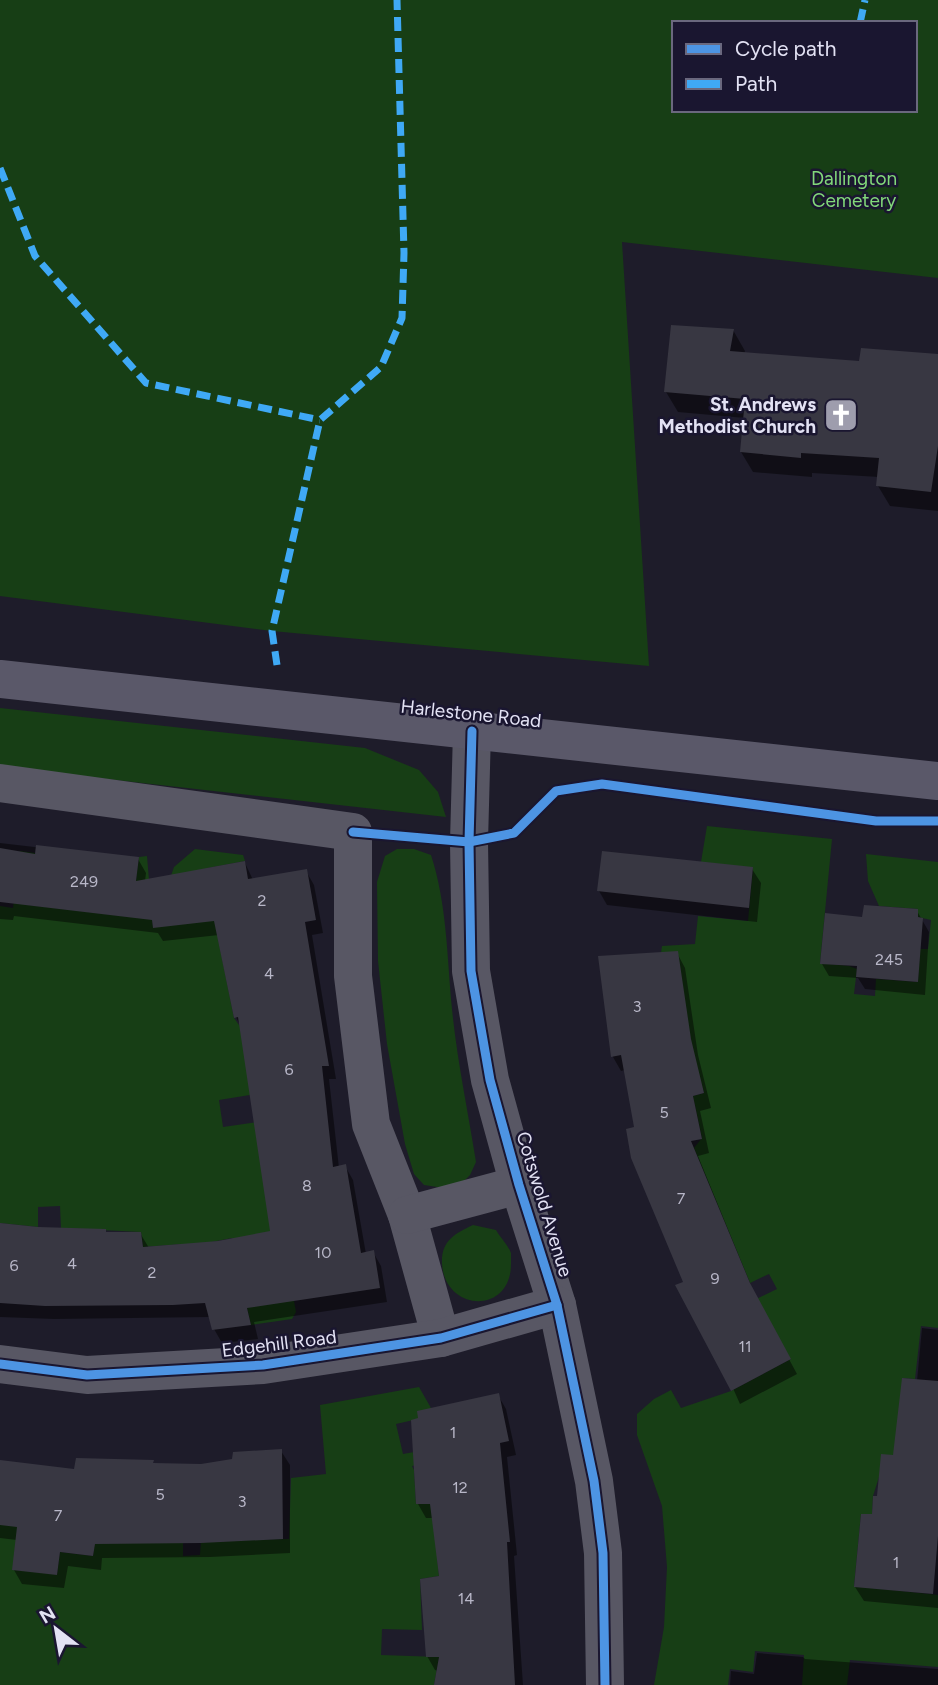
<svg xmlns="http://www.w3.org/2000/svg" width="938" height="1685" font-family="Figtree,sans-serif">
	<rect width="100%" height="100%" fill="#1e1c2a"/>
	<!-- green -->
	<g fill="#173e15" fill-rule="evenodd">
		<path d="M0,0H938V278L622,242L649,666L272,631L0,596ZM674,23H915V110H674Z"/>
		<path d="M0,708L365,748L419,770L438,792L446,817L0,767Z"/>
		<path d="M707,826L832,839L820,963L849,966L857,969L854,994L875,996L876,979L918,982L920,949H928L931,920L918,917V909L879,906L868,881L866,854L938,862V1328L921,1326L915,1379L902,1378L938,1407L879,1477L873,1496L872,1514H861L854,1586L938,1595V1667L850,1660L847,1685H802L804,1655L755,1651L753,1672L730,1669L728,1685H654L664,1627L667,1567L662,1506L637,1435V1414L654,1399L671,1390L681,1408L731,1391L791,1359L727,1313L777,1289L769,1274L750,1283L694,1148L702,1138L693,1096L704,1093L661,953L662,946L695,944L698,916L748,921L753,868L701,862Z"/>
		<path d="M195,849L243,855L245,861L208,868L219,943L234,1018L239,1025L269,1092L219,1100L223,1127L264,1121L272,1253L285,1251L296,1312L292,1319L251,1325L232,1238L191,1246L184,1244L143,1247L141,1232L61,1228L60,1206L38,1207V1227L0,1223V906L13,908L20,851L35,853L29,905L131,917L139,857L147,856L153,928L174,867Z"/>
		<path d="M397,849H414L431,855C447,904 447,957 452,1009C457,1060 468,1111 476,1162L470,1175L460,1185L444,1188L424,1185L414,1174L405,1144L387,1044L378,961L377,882L385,856Z"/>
		<path d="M473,1225L496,1230C500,1237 508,1245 511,1253C511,1254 511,1263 511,1264C511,1315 445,1312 442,1264C441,1241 454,1234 473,1225Z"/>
		<path d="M419,1387L431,1408L418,1419L396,1424L403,1454L425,1450L424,1464L412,1466L414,1470L416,1504H437L449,1556L437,1557L439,1576L420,1579L422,1630L382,1629L381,1655L439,1657L434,1685H0V1525L2,1509L12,1508L57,1575L60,1552L93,1556L97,1522L183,1543V1556L200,1555L201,1541L289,1539L291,1478L326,1474L320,1405Z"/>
	</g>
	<!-- shadow -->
	<g fill="#0007">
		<path d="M733,330L745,351L744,354L861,363L938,356V511L890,506L878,486L879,477L812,473V477L753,472L741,452L745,418L678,412L666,392Z"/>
		<path d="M0,843L138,859L146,873L145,881L245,863L253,880L306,871L314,885L323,933L312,935L336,1079H329L339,1168L345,1166L353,1180L366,1254L373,1252L381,1266L387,1302L254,1322L258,1339L222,1343L214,1329L211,1317L54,1319L0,1317V1225L107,1234L140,1233L149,1248L219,1243L272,1233L241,1027L236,1017L219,935L163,941L158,933L14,916L13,920L0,919Z"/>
		<path d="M752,869L761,883L757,922L607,905L599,891Z"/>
		<path d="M917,911L929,932L925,995L865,989L858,978L829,976L822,964L864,918Z"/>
		<path d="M677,953L685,968L698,1055L711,1108L700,1111L709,1153L698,1156L757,1300L797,1374L740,1404L686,1283L636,1128L625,1070L621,1071L613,1057L600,958Z"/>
		<path d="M922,1328L938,1330V1608L864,1601L855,1587L879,1498L894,1457L917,1381Z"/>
		<path d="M498,1395L506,1409L516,1455L507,1457L517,1555L514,1556L523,1685H436L438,1671L435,1670L427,1656L441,1578L434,1518H426L418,1504Z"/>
		<path d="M281,1451L290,1465V1553L210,1557L102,1558L101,1570L68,1566L64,1588L22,1584L14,1570L17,1540L0,1538V1462L76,1471L152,1462L155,1465L201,1466Z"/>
		<path d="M757,1653L803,1657L805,1659L938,1669V1685H730L731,1671L754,1674Z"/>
	</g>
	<!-- building -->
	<g fill="#383742">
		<path d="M671,325L734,329L730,351L859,361L861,348L938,354V446L931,492L876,486L879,458L801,453V458L740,452L745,399L664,392Z"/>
		<path d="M36,845L139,857L136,881L245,861L248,879L307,869L316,920L305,922L329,1066H322L333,1167L346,1164L361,1253L374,1250L380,1288L247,1308L251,1325L212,1330L205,1303L173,1305L45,1306L0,1303V1223L38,1227L106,1229V1232H141L143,1247L218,1241L270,1231L238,1017L234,1018L214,921L153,928L152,920L0,902V848L35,854Z"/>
		<path d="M602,851L753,867L749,908L597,891Z"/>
		<path d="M864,905L918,909V917L923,918L918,982L856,977L857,966L820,964L825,913L862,917Z"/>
		<path d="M678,951L691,1039L704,1093L693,1096L702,1139L691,1141L750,1283L791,1359L731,1391L675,1285L683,1282L631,1158L626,1129L634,1127L621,1055L611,1057L598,956Z"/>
		<path d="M902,1378L938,1381V1536L933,1594L854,1587L861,1514H872L873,1496H877L881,1454L893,1455Z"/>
		<path d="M499,1393L509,1441L500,1443L510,1542H507L515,1685H434L439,1657H426L420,1579L439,1576L430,1504H416L411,1420L418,1418L417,1411Z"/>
		<path d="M282,1449L283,1539L201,1543L95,1544L93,1556L60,1552L57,1575L12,1570L17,1527L0,1525V1460L74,1469L76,1458L154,1460L153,1463L201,1464L232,1459L233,1452Z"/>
	</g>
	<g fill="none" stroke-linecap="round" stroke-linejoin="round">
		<!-- minor -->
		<g stroke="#585764" stroke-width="38">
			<path d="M472,731L469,842L471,971L490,1080L519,1185L557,1305L594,1481L603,1553L605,1685"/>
			<path d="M0,783L353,832V976L371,1124L407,1215L441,1338"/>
			<path d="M407,1215L519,1185"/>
			<path d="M0,1364L87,1375L263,1365L441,1338L557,1305"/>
		</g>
		<!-- major -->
		<path stroke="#5a5869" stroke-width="38" d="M0,679L938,781"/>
		<!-- quiet -->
		<g stroke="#3fa9f5" stroke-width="7" stroke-dasharray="14 7" stroke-linecap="butt">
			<path d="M860,23L865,0"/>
			<path d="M0,168L35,256L146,383L320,420"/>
			<path d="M277,665L272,631L320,420L381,367L402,318L404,253L397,0"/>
		</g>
		<!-- cycleway casing -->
		<g stroke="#1a1630" stroke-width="13">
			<g id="cycleway">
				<path d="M472,731L469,842L471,971L490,1080L519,1185L557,1305L594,1481L603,1553L605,1685"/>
				<path d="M353,832L469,842L514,833L556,791L602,784L876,821H938"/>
				<path d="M0,1364L87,1375L263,1365L441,1338L557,1305"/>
			</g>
		</g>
		<!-- cycleway -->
		<use href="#cycleway" stroke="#4d94e3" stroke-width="9"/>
	</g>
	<!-- icons -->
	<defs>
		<g id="church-square" transform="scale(1.75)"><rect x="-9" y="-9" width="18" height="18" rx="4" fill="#9e9dad" stroke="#1a1630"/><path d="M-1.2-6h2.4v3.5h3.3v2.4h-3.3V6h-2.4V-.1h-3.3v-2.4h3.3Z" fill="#fff"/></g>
	</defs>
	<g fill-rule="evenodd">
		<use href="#church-square" x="841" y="415"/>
	</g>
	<g text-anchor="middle" stroke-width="5" stroke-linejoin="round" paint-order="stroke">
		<!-- number labels -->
		<g font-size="16" fill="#b8b7c8">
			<text x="84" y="887">249</text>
			<text x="262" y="906">2</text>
			<text x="889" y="965">245</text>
			<text x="269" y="979">4</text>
			<text x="637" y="1012">3</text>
			<text x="289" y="1075">6</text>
			<text x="664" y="1118">5</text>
			<text x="307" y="1191">8</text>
			<text x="681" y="1204">7</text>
			<text x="323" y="1258">10</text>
			<text x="72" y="1269">4</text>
			<text x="14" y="1271">6</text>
			<text x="152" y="1278">2</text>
			<text x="715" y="1284">9</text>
			<text x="745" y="1352">11</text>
			<text x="453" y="1438">1</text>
			<text x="460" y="1493">12</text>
			<text x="160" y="1500">5</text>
			<text x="242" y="1507">3</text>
			<text x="58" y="1521">7</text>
			<text x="896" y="1568">1</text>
			<text x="466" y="1604">14</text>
		</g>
		<!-- park labels -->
		<g font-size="19" fill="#82d97a" stroke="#1a1630">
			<text x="854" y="185">Dallington<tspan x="854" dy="22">Cemetery</tspan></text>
		</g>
		<!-- poi labels -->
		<g font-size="19" font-weight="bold" fill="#e3e2f4" stroke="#1a1630" text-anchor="end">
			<text x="816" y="411">St. Andrews<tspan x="816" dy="22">Methodist Church</tspan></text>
		</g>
		<!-- street labels -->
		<g font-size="19" fill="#e3e2f4" stroke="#1a1630">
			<text transform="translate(471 713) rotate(6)" y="7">Harlestone Road</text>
			<text transform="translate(545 1204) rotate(73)" y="7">Cotswold Avenue</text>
			<text transform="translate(279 1343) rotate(-7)" y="7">Edgehill Road</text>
		</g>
	</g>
	<!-- legend -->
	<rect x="672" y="21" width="245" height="91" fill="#1a1630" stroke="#6a687e" stroke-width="2"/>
	<rect x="686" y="44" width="35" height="10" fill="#4d94e3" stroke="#6a687e" stroke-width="2"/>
	<text x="735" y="56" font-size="21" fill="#e3e2f4">Cycle path</text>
	<rect x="686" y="79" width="35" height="10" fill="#3fa9f5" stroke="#6a687e" stroke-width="2"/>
	<text x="735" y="91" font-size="21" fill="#e3e2f4">Path</text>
	<!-- north arrow -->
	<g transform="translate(56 1629) rotate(329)" stroke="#1a1630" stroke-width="5" paint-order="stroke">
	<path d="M0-5L12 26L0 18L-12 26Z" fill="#e3e2f4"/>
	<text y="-10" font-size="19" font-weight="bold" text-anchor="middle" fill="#e3e2f4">N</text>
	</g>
</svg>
